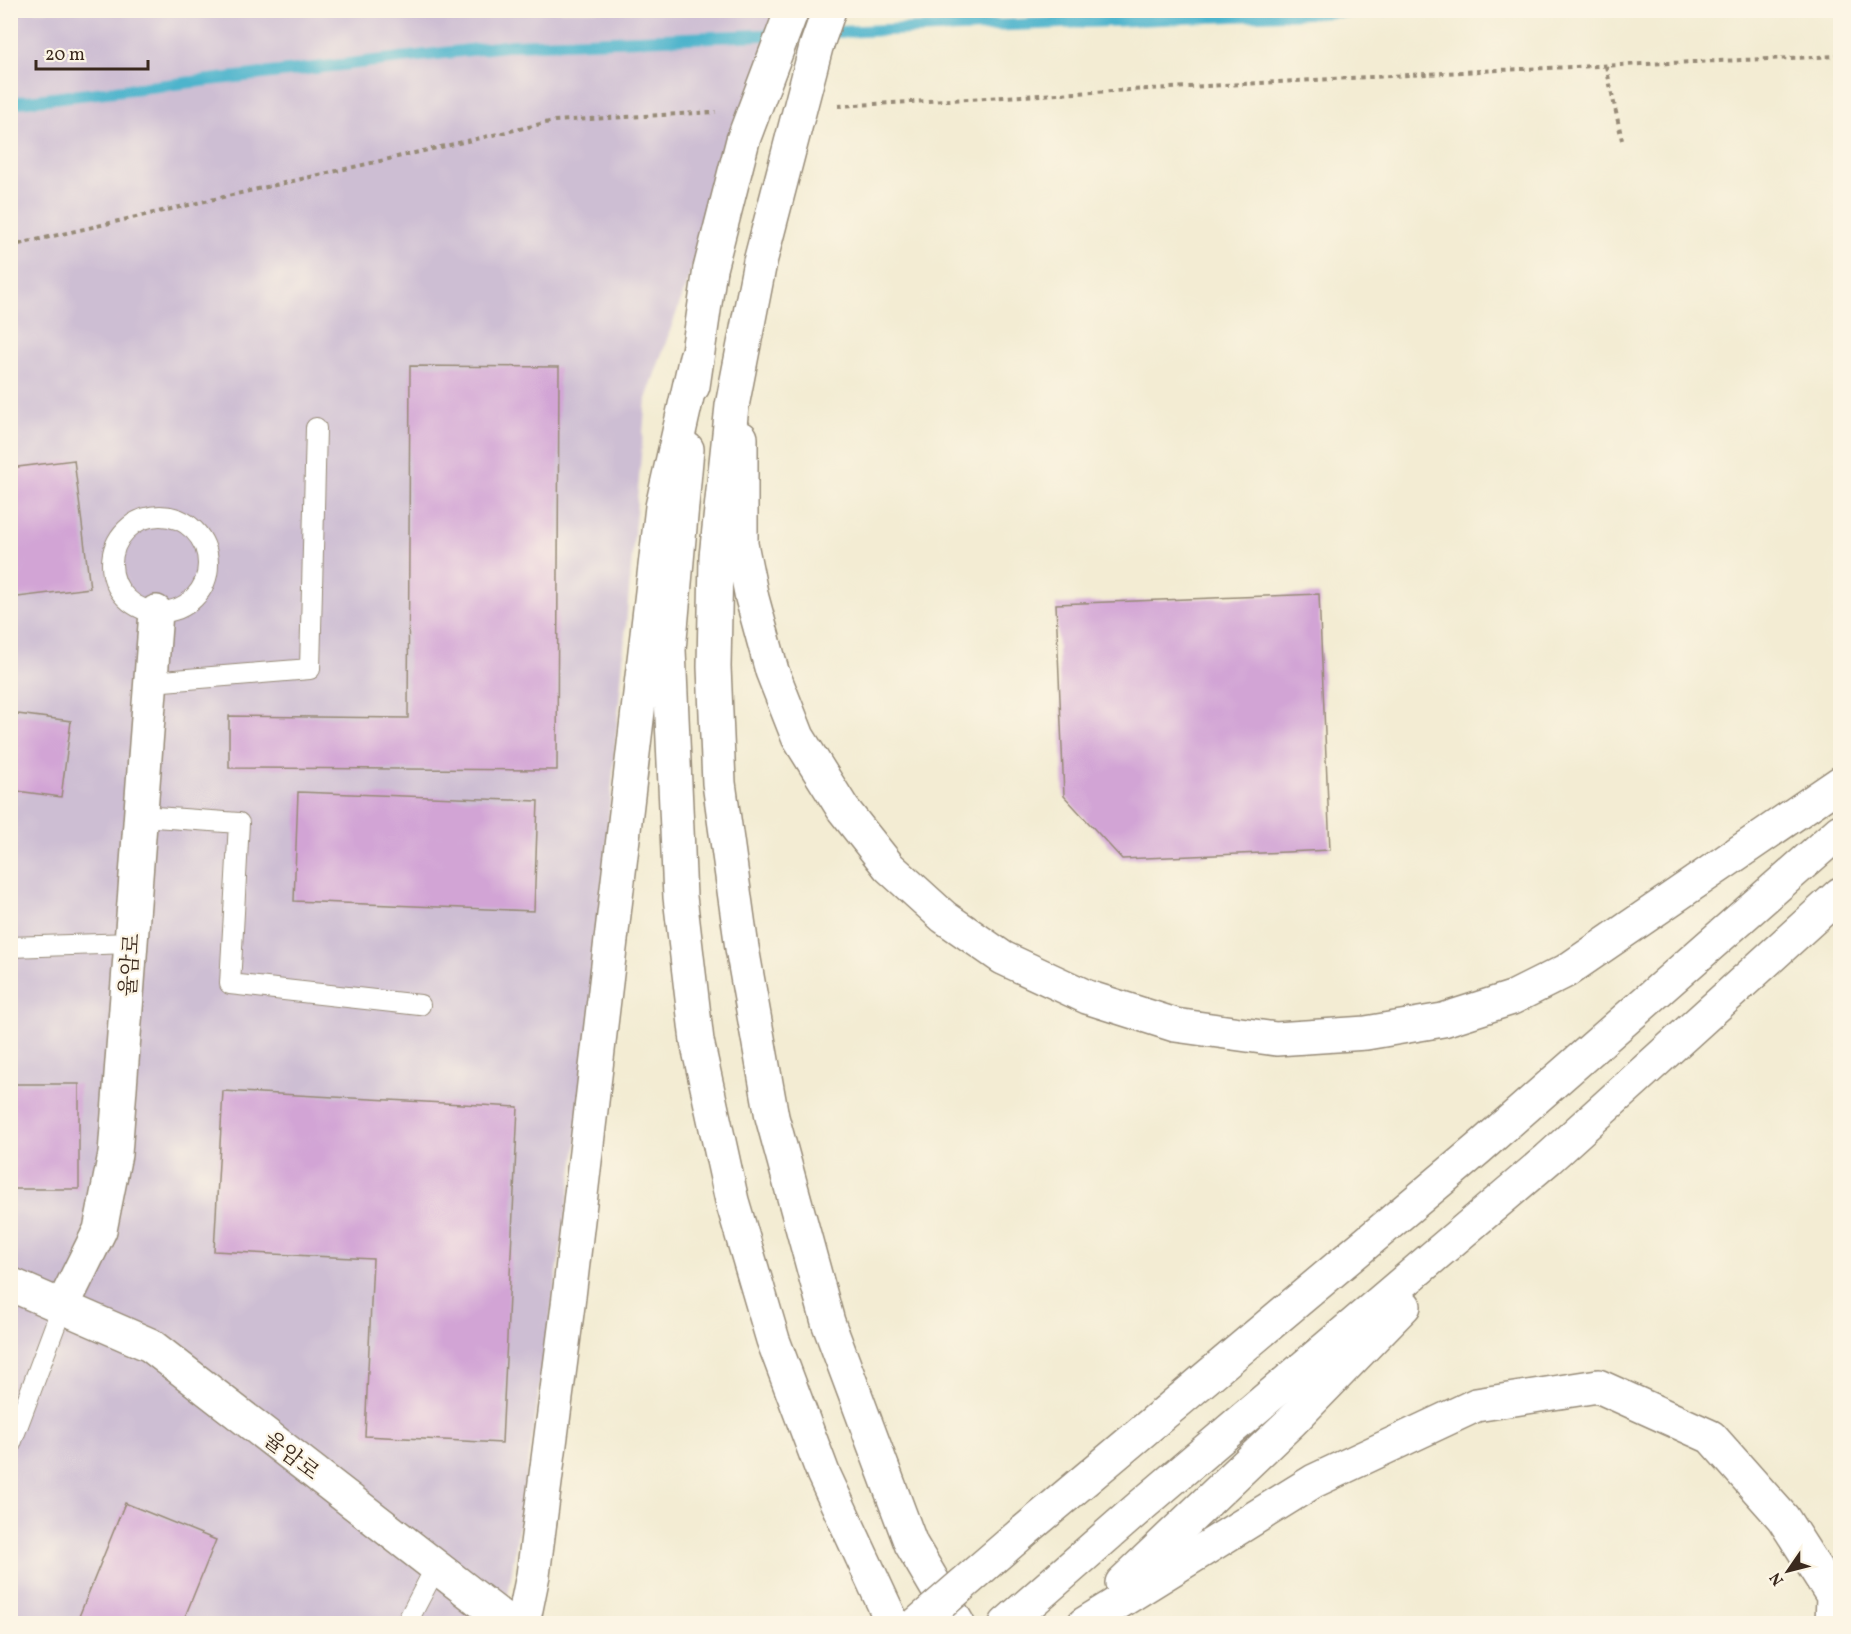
<svg xmlns="http://www.w3.org/2000/svg" width="1851" height="1634" font-family="Vollkorn,'Noto Serif KR',serif">
	<rect width="100%" height="100%" fill="#fcf5e5"/>
	<filter id="ink" filterUnits="userSpaceOnUse"><feTurbulence type="fractalNoise" baseFrequency=".0167" numOctaves="2"/><feDisplacementMap in="SourceGraphic" scale="12" xChannelSelector="R" yChannelSelector="G"/><feConvolveMatrix kernelMatrix="1 2 1 2 8 2 1 2 1" color-interpolation-filters="sRGB"/></filter>
	<filter id="wash" filterUnits="userSpaceOnUse"><feTurbulence type="fractalNoise" baseFrequency=".008" numOctaves="4" result="noise"/><feDisplacementMap in="SourceGraphic" scale="24" xChannelSelector="R" yChannelSelector="G"/><feGaussianBlur stdDeviation="1.35" result="paint"/><feColorMatrix in="noise" values="0 0 0 0 0 0 0 0 0 0 0 0 0 0 0 0 0 1.4 0 .05"/><feComposite in="paint" operator="in"/></filter>
	<g filter="url(#wash)">
		<rect width="100%" height="100%" fill="#f3ecd3"/>
		<!-- industrial -->
		<path fill="#cdbed3" d="M11,11H783L646,399L585,1089L504,1623L11,1624Z"/>
		<g fill="none" stroke-linecap="round" stroke-linejoin="round">
			<!-- stream -->
			<path stroke="#4db4cc" stroke-width="12" d="M10,103L514,45L1384,10"/>
		</g>
		<g id="blocks">
			<!-- building -->
			<g fill="#d2a4d5">
				<path d="M410,366L559,367L557,770L229,768V716L408,718Z"/>
				<path d="M74,460L90,588L10,598V468Z"/>
				<path d="M1319,594L1330,850L1122,859L1064,796L1056,604Z"/>
				<path d="M10,713L71,721L61,797L10,790Z"/>
				<path d="M298,792L538,801L534,911L294,901Z"/>
				<rect x="10" y="1084" width="69" height="105"/>
				<path d="M223,1091L518,1107L502,1443L365,1436L373,1259L214,1251Z"/>
				<path d="M125,1503L216,1540L182,1624H76Z"/>
			</g>
		</g>
	</g>
	<g filter="url(#ink)">
		<use href="#blocks" fill-opacity="0" stroke="#978b78" stroke-width="1.5"/>
		<g fill="none" stroke-linecap="round" stroke-linejoin="round">
			<!-- service casing -->
			<g stroke="#978b78" stroke-width="22">
				<g id="service">
					<circle cx="160" cy="564" r="48"/>
					<path d="M151,682L310,669L316,428"/>
					<path d="M141,816L239,823L230,984L420,1005"/>
					<path d="M10,947L131,943"/>
					<path d="M10,1446L62,1307"/>
					<path d="M406,1624L436,1567"/>
				</g>
			</g>
			<!-- minor casing -->
			<g stroke="#978b78" stroke-width="36">
				<g id="minor">
					<path d="M10,1284L150,1345L510,1624"/>
					<path d="M62,1307L100,1230L115,1154L156,612"/>
				</g>
			</g>
			<!-- trunk casing -->
			<g stroke="#978b78" stroke-width="36">
				<g id="trunk">
					<path d="M693,386L710,269"/>
					<path d="M741,438V544L752,598L772,671L798,737L843,809L889,867L944,917L1003,958L1087,997L1175,1025L1276,1039L1366,1033L1443,1020L1512,998L1566,971L1840,783"/>
					<path d="M687,449L669,650L680,897L697,1041L732,1201L773,1340L823,1473L893,1624"/>
				</g>
			</g>
			<!-- motorway casing -->
			<g stroke="#978b78" stroke-width="36">
				<g id="motorway">
					<path d="M760,262L732,406L716,557L714,667L719,783L742,948L772,1117L828,1322L911,1544L958,1624"/>
					<path d="M1022,1533L1478,1149L1840,831"/>
					<path d="M1122,1583L1292,1421L1404,1306"/>
					<path d="M523,1624L533,1575L568,1305L662,507L696,357"/>
					<path d="M1006,1624L1142,1505L1548,1159L1840,894"/>
					<path d="M1084,1624L1314,1481L1476,1405L1598,1386L1711,1437L1783,1518L1833,1596L1832,1624"/>
				</g>
			</g>
			<!-- path -->
			<g stroke="#978b78" stroke-width="4" stroke-dasharray="4.5 4.5" stroke-linecap="butt">
				<path d="M10,13L42,10"/>
				<path d="M1606,66L1622,140"/>
				<path d="M838,106L1499,70L1840,56"/>
				<path d="M10,246L554,121L716,112"/>
			</g>
			<!-- service -->
			<use href="#service" stroke="#fff" stroke-width="20"/>
			<!-- minor -->
			<use href="#minor" stroke="#fff" stroke-width="33"/>
			<!-- trunk -->
			<use href="#trunk" stroke="#fff" stroke-width="33"/>
			<!-- motorway -->
			<use href="#motorway" stroke="#fff" stroke-width="33"/>
			<!-- trunk-bridge casing -->
			<g stroke="#978b78" stroke-width="36" stroke-linecap="butt">
				<g id="trunk-bridge">
					<path d="M760,262L816,47L829,10"/>
					<path d="M710,269L743,140L792,10"/>
				</g>
			</g>
			<!-- motorway-bridge casing -->
			<g stroke="#978b78" stroke-width="36" stroke-linecap="butt">
				<path id="motorway-bridge" d="M917,1624L1022,1533"/>
			</g>
			<!-- trunk-bridge -->
			<use href="#trunk-bridge" stroke="#fff" stroke-width="33"/>
			<!-- motorway-bridge -->
			<use href="#motorway-bridge" stroke="#fff" stroke-width="33"/>
		</g>
	</g>
	<g text-anchor="middle" stroke-width="4.5" stroke-linejoin="round" paint-order="stroke">
		<!-- street labels -->
		<g font-size="22" fill="#3b2a1e" stroke="#fcf5e5">
			<text transform="translate(129 965) rotate(-86)" y="8">율암로</text>
			<text transform="translate(292 1455) rotate(38)" y="8">율암로</text>
		</g>
	</g>
	<!-- margin -->
	<rect width="1851" height="1634" fill="none" stroke="#fcf5e5" stroke-width="36"/>
	<!-- north arrow -->
	<g transform="translate(1788 1571) rotate(235)" stroke="#fcf5e5" stroke-width="4.5" paint-order="stroke">
	<path d="M0-4.5L10 22L0 15L-10 22Z" fill="#3b2a1e"/>
	<text y="-9" font-size="16" font-weight="bold" text-anchor="middle" fill="#3b2a1e">N</text>
	</g>
	<!-- scale -->
	<path d="M36 60v9h112v-9" fill="none" stroke="#3b2a1e" stroke-width="3"/>
	<text x="45" y="60" font-size="18" fill="#3b2a1e" stroke="#fcf5e5" stroke-width="4.5" paint-order="stroke">20 m</text>
</svg>
